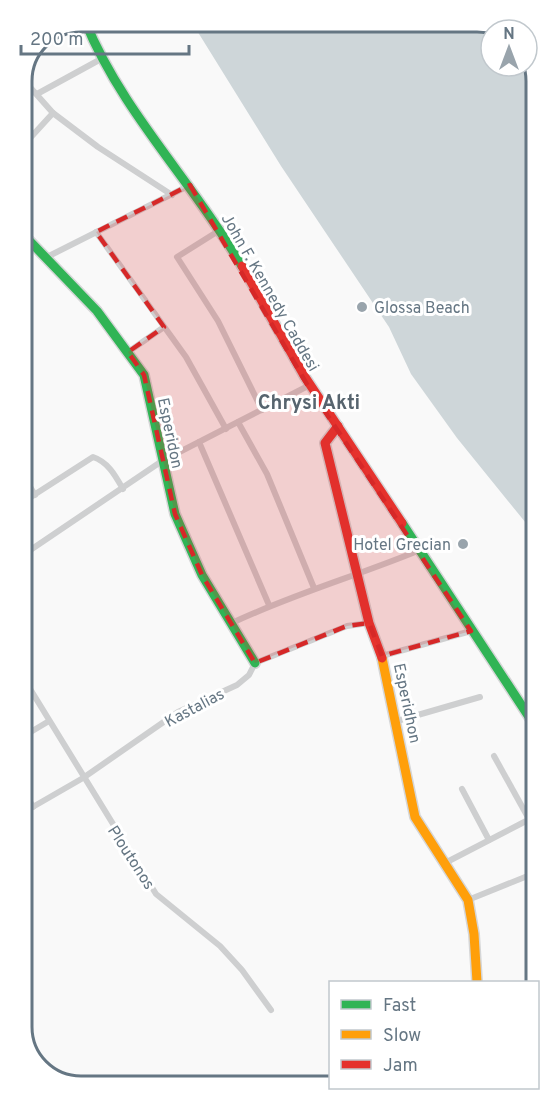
<svg xmlns="http://www.w3.org/2000/svg" width="557" height="1107" font-family="Overpass,sans-serif">
	<rect width="100%" height="100%" fill="#f9f9f9"/>
	<!-- water -->
	<path fill="#ced6d9" d="M191,21H480L504,30H491V66H527V52L532,58L534,533L457,438L411,374L389,327L281,166Z"/>
	<g fill="none" stroke-linecap="round" stroke-linejoin="round">
		<!-- fast casing -->
		<g stroke="#d5d6d7" stroke-width="12">
			<g id="fast">
				<path d="M85,21C122,112 193,182 242,266"/>
				<path d="M22,233L97,311L144,375L175,514L202,575L255,663"/>
				<path d="M402,523L535,726"/>
			</g>
		</g>
		<!-- slow casing -->
		<g stroke="#d5d6d7" stroke-width="12">
			<path id="slow" d="M382,658L415,817L468,900L474,934L477,982"/>
		</g>
		<!-- jam casing -->
		<g stroke="#d5d6d7" stroke-width="12">
			<g id="jam">
				<path d="M242,266L305,377L402,523"/>
				<path d="M338,426L325,443L369,623L382,658"/>
			</g>
		</g>
		<!-- street -->
		<g stroke="#cecfd0" stroke-width="6">
			<path d="M38,39L43,37"/>
			<path d="M21,77L53,113L98,147L172,195"/>
			<path d="M37,94L101,59"/>
			<path d="M21,148L53,113"/>
			<path d="M220,230L177,257L218,321L262,410"/>
			<path d="M96,232L186,357L226,429"/>
			<path d="M47,257L190,185"/>
			<path d="M128,352L164,327"/>
			<path d="M238,422L267,474L314,588"/>
			<path d="M199,442L269,605"/>
			<path d="M23,475L35,495"/>
			<path d="M23,502L93,457C108,462 115,475 123,489"/>
			<path d="M23,555L162,461L308,386"/>
			<path d="M232,623C293,594 357,576 420,550"/>
			<path d="M382,656L471,631"/>
			<path d="M24,679L156,894L220,946L242,970L271,1010"/>
			<path d="M397,721L480,697"/>
			<path d="M24,736L49,721"/>
			<path d="M494,756L535,830"/>
			<path d="M462,789L489,840"/>
			<path d="M24,791L33,807"/>
			<path d="M24,812L83,778L178,712L237,685L249,675L255,663L347,626L369,623"/>
			<path d="M445,863L528,820"/>
			<path d="M468,900L535,873"/>
		</g>
		<!-- fast -->
		<use href="#fast" stroke="#30b455" stroke-width="9"/>
		<!-- slow -->
		<use href="#slow" stroke="#ff9f0a" stroke-width="9"/>
		<!-- jam -->
		<use href="#jam" stroke="#e5322d" stroke-width="9"/>
	</g>
	<!-- marked area -->
	<path fill="#d62828" fill-opacity="0.2" stroke="#d62828" stroke-width="4.5" stroke-dasharray="12 8" stroke-linejoin="round" d="M190,185L308,386L471,631L382,656L369,623L347,626L255,663L202,575L175,514L144,375L128,352L164,327L96,232Z"/>
	<!-- markers -->
	<g fill="#99a4ac" stroke="#fff" stroke-width="2">
		<circle cx="362" cy="307" r="6"/>
		<circle cx="463" cy="544" r="6"/>
	</g>
	<g text-anchor="middle" stroke-width="6" stroke-linejoin="round" paint-order="stroke">
		<!-- street labels -->
		<g font-size="16" fill="#657683" stroke="#fff">
			<text transform="translate(271 292) rotate(60)" y="6">John F. Kennedy Caddesi</text>
			<text transform="translate(171 433) rotate(78)" y="6">Esperidon</text>
			<text transform="translate(408 703) rotate(78)" y="6">Esperidhon</text>
			<text transform="translate(194 707) rotate(-28)" y="6">Kastalias</text>
			<text transform="translate(132 857) rotate(57)" y="6">Ploutonos</text>
		</g>
		<!-- poi labels -->
		<g font-size="16" fill="#657683" stroke="#fff" text-anchor="start">
			<text x="374" y="313">Glossa Beach</text>
			<text x="451" y="550" text-anchor="end">Hotel Grecian</text>
		</g>
		<!-- quarter labels -->
		<g font-size="20" font-weight="bold" fill="#57646e" stroke="#fff">
			<text x="309" y="409">Chrysi Akti</text>
		</g>
	</g>
	<!-- crop -->
	<path d="M0 0H557V1107H0ZM81 32H477A49 49 0 0 1 526 81V1027A49 49 0 0 1 477 1076H81A49 49 0 0 1 32 1027V81A49 49 0 0 1 81 32Z" fill="#fff" fill-rule="evenodd"/>
	<path fill="none" stroke="#657683" stroke-width="3" d="M81 32H477A49 49 0 0 1 526 81V1027A49 49 0 0 1 477 1076H81A49 49 0 0 1 32 1027V81A49 49 0 0 1 81 32Z"/>
	<!-- legend -->
	<rect x="329" y="981" width="210" height="108" fill="#ffffff" stroke="#c1c8cd" stroke-width="1.5"/>
	<rect x="341" y="1000" width="30" height="9" fill="#30b455" stroke="#c1c8cd" stroke-width="1.5"/>
	<text x="383" y="1011" font-size="18" fill="#657683">Fast</text>
	<rect x="341" y="1030" width="30" height="9" fill="#ff9f0a" stroke="#c1c8cd" stroke-width="1.5"/>
	<text x="383" y="1041" font-size="18" fill="#657683">Slow</text>
	<rect x="341" y="1060" width="30" height="9" fill="#e5322d" stroke="#c1c8cd" stroke-width="1.5"/>
	<text x="383" y="1071" font-size="18" fill="#657683">Jam</text>
	<!-- north arrow -->
	<g transform="translate(509 48)"><circle r="28" fill="#ffffff" stroke="#c1c8cd" stroke-width="1.5"/>
	<path d="M0-4.5L10 22L0 15L-10 22Z" fill="#99a4ac"/>
	<text y="-9" font-size="16" font-weight="bold" text-anchor="middle" fill="#657683">N</text>
	</g>
	<!-- scale -->
	<path d="M21 45v9h168v-9" fill="none" stroke="#657683" stroke-width="3"/>
	<text x="30" y="45" font-size="18" fill="#657683" stroke="#ffffff" stroke-width="4.5" paint-order="stroke">200 m</text>
</svg>
